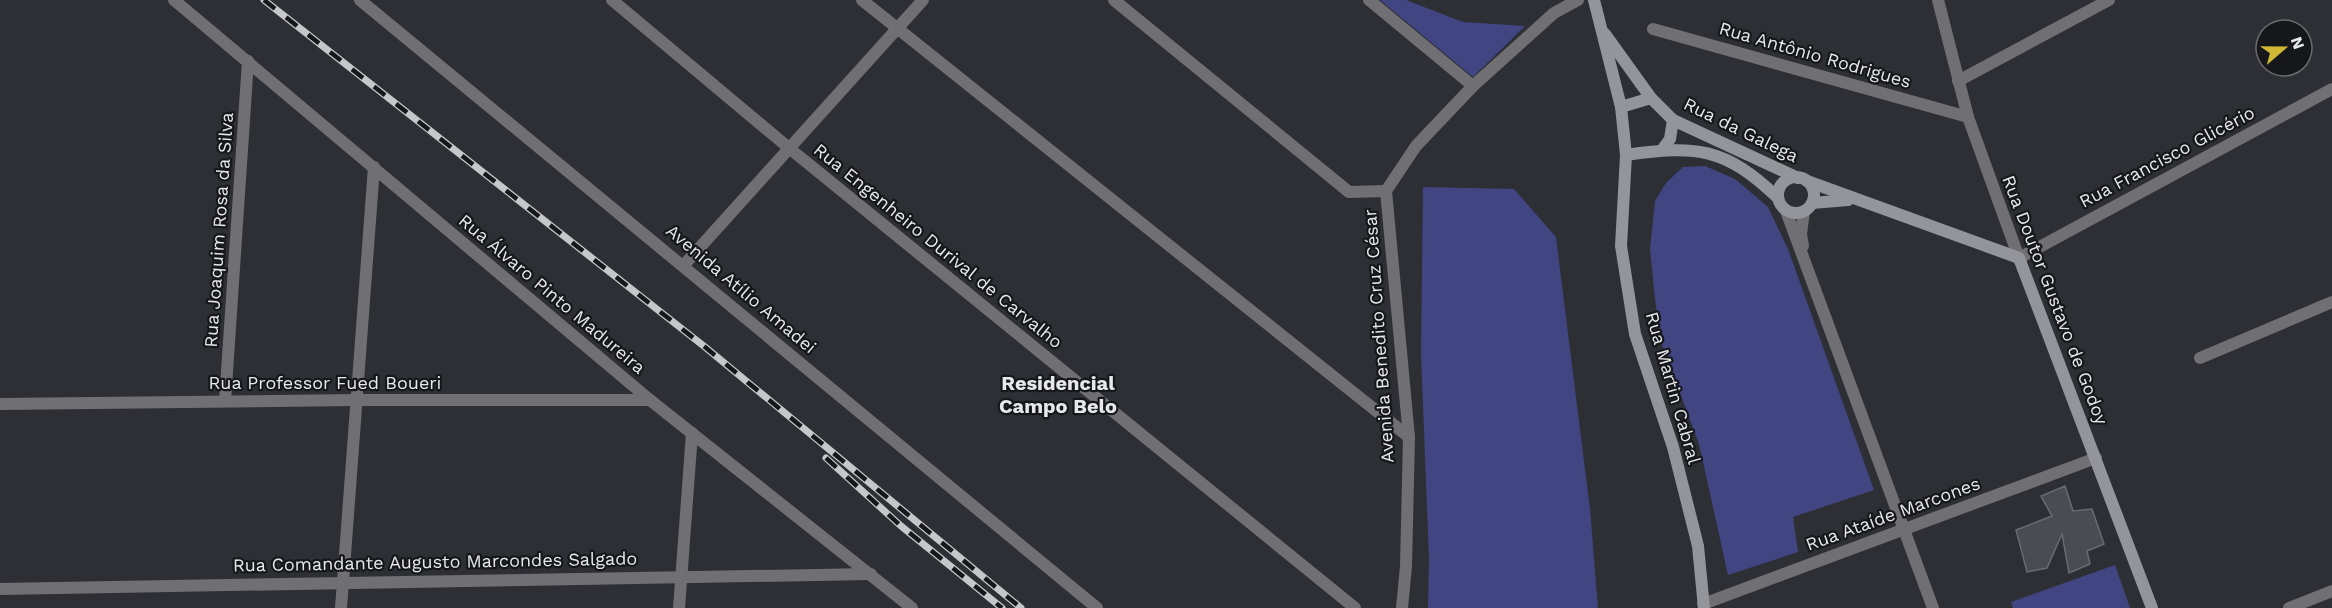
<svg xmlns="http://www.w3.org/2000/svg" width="2332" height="608" font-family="'Work Sans',sans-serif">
	<rect width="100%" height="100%" fill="#2e2f35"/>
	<!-- green -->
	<g fill="#414682">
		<path d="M1380,0H1406L1463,22L1525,26L1473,77Z"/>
		<path d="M1705,166L1735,179L1768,207L1788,249L1874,490L1793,517L1798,552L1728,575L1699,444L1661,342L1655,299L1650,249L1655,201L1666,183L1683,167Z"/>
		<path d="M1423,187L1514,189L1556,237L1590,509L1598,608H1428L1429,558L1421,354Z"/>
		<path d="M2115,565L2130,608H2013L2011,602Z"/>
	</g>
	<!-- building -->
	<path fill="#4b4c53" stroke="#6a6b72" stroke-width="1.5" d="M2065,486L2073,511L2092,509L2104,544L2087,551L2090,564L2069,573L2062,534L2047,568L2027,572L2016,530L2052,516L2041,496Z"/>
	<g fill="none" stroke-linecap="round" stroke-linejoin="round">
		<!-- minor -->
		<g stroke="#707074" stroke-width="12">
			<path d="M174,0L650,400L912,608"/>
			<path d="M360,0L1097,608"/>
			<path d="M612,0L789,148L1355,608"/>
			<path d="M862,0L1409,437"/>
			<path d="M1114,0L1349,192L1386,191"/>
			<path d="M1369,0L1473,86"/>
			<path d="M1653,29L1968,117"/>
			<path d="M1958,81L2109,0"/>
			<path d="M1786,211L1933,608"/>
			<path d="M1803,246L1801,234L1804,211"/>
			<path d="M2019,258L2332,89"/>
			<path d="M684,265L923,0"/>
			<path d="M2200,358L2332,302"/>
			<path d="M225,401L248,61"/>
			<path d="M0,404L358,400H650"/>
			<path d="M0,589L871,574"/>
			<path d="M1703,604L2096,458"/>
			<path d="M341,608L374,167"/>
			<path d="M679,608L692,433"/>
			<path d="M1402,608L1406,566L1409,437L1386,191L1416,146L1473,86L1554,13L1578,0"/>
			<path d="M2289,608L2332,591"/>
		</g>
		<!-- tertiary -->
		<path stroke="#707074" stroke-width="12" d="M1938,0L1968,117L2019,258"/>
		<!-- secondary -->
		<g stroke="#94959a" stroke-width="12">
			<path d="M1594,0L1621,107L1626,155L1621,246L1635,334L1673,447L1698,546L1704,608"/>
			<path d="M1605,34L1651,98L1673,120L1798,178"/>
			<path d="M1621,107L1651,98"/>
			<path d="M1662,150L1670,139L1673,120"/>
			<path d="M1626,155C1696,145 1725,147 1778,198"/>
			<circle cx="1796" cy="195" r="18"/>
			<path d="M1807,181L2019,258L2152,608"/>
			<path d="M1812,203L1848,200"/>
		</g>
		<!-- rail casing -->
		<g stroke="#c6c7cb" stroke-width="7">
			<g id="rail">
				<path d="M264,0L705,347L1021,608"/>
				<path d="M826,458L901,526L1002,608"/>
			</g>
		</g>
		<!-- rail -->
		<use href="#rail" stroke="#16171a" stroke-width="4.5" stroke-dasharray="14" stroke-linecap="butt"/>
	</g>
	<g text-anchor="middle" stroke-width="4.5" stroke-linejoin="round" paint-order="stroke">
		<!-- street labels -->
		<g font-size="18" fill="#e7e8ec" stroke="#16171a">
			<text transform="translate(1815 55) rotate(16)" y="6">Rua Antônio Rodrigues</text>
			<text transform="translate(1741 130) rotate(26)" y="6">Rua da Galega</text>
			<text transform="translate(2167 157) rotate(-28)" y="6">Rua Francisco Glicério</text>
			<text transform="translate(219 230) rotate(-86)" y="6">Rua Joaquim Rosa da Silva</text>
			<text transform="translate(938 246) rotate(39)" y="6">Rua Engenheiro Durival de Carvalho</text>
			<text transform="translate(741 289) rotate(40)" y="6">Avenida Atílio Amadei</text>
			<text transform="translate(552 294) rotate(40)" y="6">Rua Álvaro Pinto Madureira</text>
			<text transform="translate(2055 300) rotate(69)" y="6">Rua Doutor Gustavo de Godoy</text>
			<text transform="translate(1379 336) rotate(-94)" y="6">Avenida Benedito Cruz César</text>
			<text x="325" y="389">Rua Professor Fued Boueri</text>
			<text transform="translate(1673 388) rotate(74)" y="6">Rua Martin Cabral</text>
			<text transform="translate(1893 514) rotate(-20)" y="6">Rua Ataíde Marcones</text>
			<text transform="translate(435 562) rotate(-1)" y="6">Rua Comandante Augusto Marcondes Salgado</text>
		</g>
		<!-- neighbourhood labels -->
		<g font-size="20" font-weight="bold" fill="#e7e8ec" stroke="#16171a">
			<text x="1058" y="390">Residencial<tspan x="1058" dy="23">Campo Belo</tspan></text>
		</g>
	</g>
	<!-- north arrow -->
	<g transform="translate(2284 48) rotate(70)"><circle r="28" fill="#16171a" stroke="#6a6b6e" stroke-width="1.5"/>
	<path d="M0-4.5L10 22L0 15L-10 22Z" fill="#d0b736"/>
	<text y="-9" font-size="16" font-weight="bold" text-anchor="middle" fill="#e7e8ec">N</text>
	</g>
</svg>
